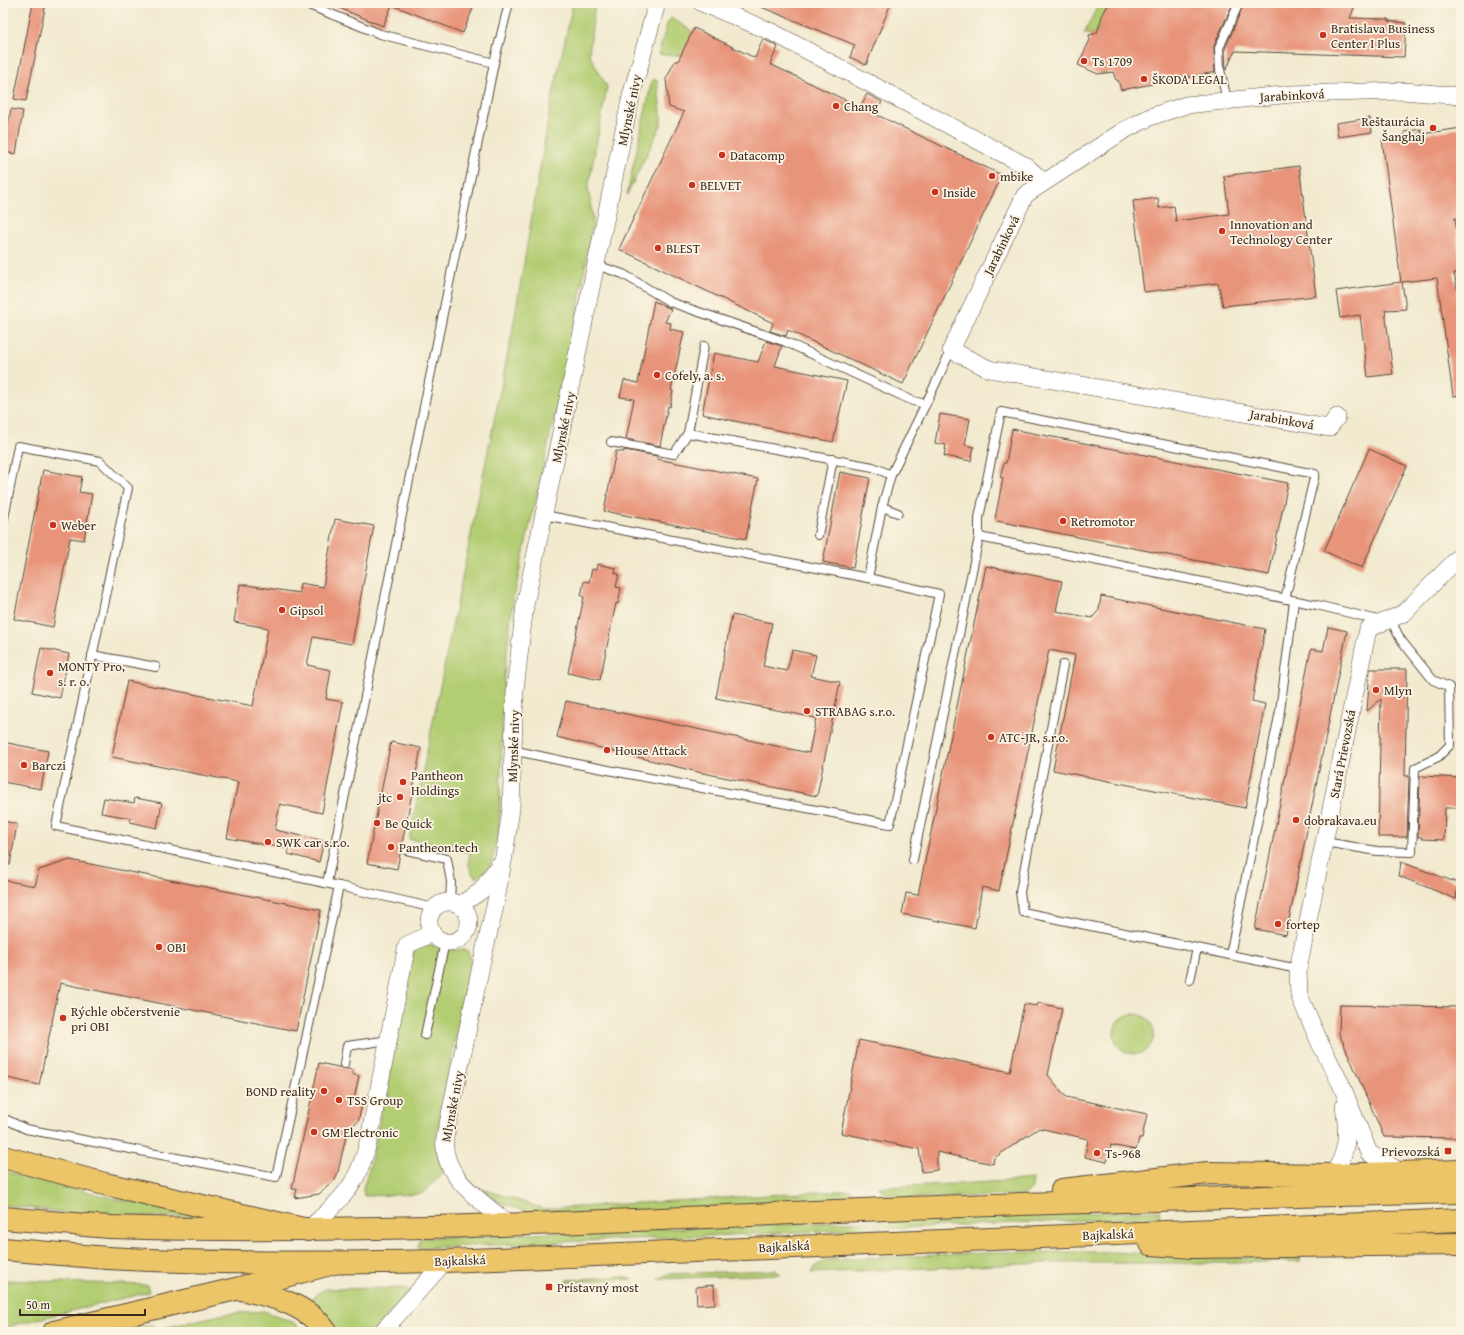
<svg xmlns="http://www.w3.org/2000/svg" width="1464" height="1335" font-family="'Gentium Book Plus',serif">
	<rect width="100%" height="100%" fill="#fcf5e5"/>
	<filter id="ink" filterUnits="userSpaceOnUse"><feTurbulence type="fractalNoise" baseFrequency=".025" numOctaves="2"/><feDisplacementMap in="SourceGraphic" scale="8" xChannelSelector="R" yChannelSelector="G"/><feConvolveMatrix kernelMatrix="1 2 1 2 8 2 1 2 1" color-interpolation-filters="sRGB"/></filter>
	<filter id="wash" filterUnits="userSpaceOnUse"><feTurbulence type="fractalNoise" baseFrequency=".012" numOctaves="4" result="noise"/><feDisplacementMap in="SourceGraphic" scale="16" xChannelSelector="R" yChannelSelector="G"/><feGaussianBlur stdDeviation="0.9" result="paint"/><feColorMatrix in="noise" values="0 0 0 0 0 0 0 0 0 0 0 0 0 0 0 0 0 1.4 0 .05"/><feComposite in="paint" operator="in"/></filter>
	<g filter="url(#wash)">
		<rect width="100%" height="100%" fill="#f1eacf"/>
		<!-- green -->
		<g fill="#b3cd73" stroke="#777c48">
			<path d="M573,3H595L589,54L607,87L588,188L593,220L576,320L513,600L504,676L499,831L491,865L477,878L473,875L468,863L470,853L409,839L512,333L551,104Z"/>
			<path d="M1099,3H1141L1106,10L1096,34H1084Z"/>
			<path d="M671,18L711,43L715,55H661L659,52L668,21Z"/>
			<path d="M652,80H657L661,112V125L627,195Z"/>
			<path d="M429,944L448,950H467L471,959L436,1137L437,1154L443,1174L421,1194L364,1196L363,1188L371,1162L414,949Z"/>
			<circle cx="1134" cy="1034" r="20"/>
			<path d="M3,1171L117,1199L217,1218L87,1215L3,1205Z"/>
			<path d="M1033,1179L1032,1188L1024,1195L888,1199L879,1187L977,1183Z"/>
			<path d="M477,1187L544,1209L851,1190L856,1201L552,1216L528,1212L501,1203Z"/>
			<path d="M1159,1210L1160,1217L418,1248L420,1238Z"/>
			<path d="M1008,1252H1112L1182,1256L1301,1258L1300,1261L1235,1263H1047L811,1273L816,1266L827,1260Z"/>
			<path d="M775,1270L781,1274L658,1279L668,1274Z"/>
			<path d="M622,1276L632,1279L567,1282L566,1280Z"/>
			<path d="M3,1280L148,1285L149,1292L17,1324L3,1330Z"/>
			<path d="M402,1288L407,1289L406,1294L373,1332H334L307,1304L318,1293L325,1289Z"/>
			<path d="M264,1311L293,1322L305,1332H124L152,1324L155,1330L225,1314Z"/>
		</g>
		<g id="blocks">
			<!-- building -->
			<g fill="#e8947a">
				<path d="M33,3H46L26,101L14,99Z"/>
				<path d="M327,3H475L463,33L392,5L383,26Z"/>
				<path d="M751,3H891L866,65L850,57L855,45Z"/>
				<path d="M1109,3H1233L1214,46L1215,72L1121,90L1118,80H1116L1113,72L1098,74L1078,65L1090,40L1089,35L1097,33L1102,16Z"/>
				<path d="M1244,3H1356L1350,18L1388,19V21L1406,23L1404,57L1235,51L1226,70L1225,49Z"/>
				<path d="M694,28L755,58L763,39L771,43L778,47L770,64L860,107L867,94L882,102L875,114L1002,175L903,384L788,330L786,336L770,331L773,323L619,249L684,112L669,107L666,79L675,61H678Z"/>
				<path d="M11,109L23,111L16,154L3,152Z"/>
				<path d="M1370,118L1372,132L1338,137L1336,123Z"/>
				<path d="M1461,128V218H1455L1461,272L1454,273L1459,298H1461V395L1453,396L1437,278L1402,282L1406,309L1385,310L1393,374L1368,377L1360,315L1340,318L1336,291L1401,282L1382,139L1405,136L1404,132L1421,129L1422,134Z"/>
				<path d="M1299,166L1316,296L1223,306L1218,283L1144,292L1133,201L1158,198L1159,208L1174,206L1176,221L1229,214L1224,176Z"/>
				<path d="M654,301L671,309L665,322L671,323L670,329L684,332L671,390L673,391L670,407L668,406L660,446L626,439L634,399L620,397L624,380L638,383Z"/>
				<path d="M766,341L782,346L775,366L847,381L833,442L702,414L714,353L758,362Z"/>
				<path d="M940,414L970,419L965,445L974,447L971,461L944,456L946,445L935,443Z"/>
				<path d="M1012,429L1288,483L1269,575L997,521L995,519L1003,478L1000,477L1004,463H1006Z"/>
				<path d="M1369,449L1407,466L1362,568L1324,551Z"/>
				<path d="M624,450L657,456V459L758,479L746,539L604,511L616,451L624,452Z"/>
				<path d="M43,470L82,477L79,492L92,494L84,540L70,538L53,627L14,619Z"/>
				<path d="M840,472L870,478L853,568L823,562Z"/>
				<path d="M335,519L374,526L352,644L313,637L307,665L331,670L326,699L343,702L322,813L280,804L275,830L324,841L319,862L288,854L289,849L227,838L238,782L112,757L127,681L253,706L268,628L234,622L240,584L299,593L300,583L323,587Z"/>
				<path d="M597,564L616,568L615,573L619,574L616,587L621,588L618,604L616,603L600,680L568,673L584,597L581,596L584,581L589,582L592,569L596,570Z"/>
				<path d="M986,566L1062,581L1056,611L1092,618L1099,610L1101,596L1265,629L1252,701L1265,704L1245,808L1053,770L1075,655L1049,650L999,891L982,887L975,928L902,914L906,893L918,895Z"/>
				<path d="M732,615L772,623L763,666L787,671L792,650L816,655L811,676L840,682L817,796L698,772L557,737L566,701L809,753L816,718L716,698Z"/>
				<path d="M1328,627L1347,631L1286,935L1255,929L1311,649L1323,651Z"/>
				<path d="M41,648L69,654L60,698L32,692Z"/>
				<path d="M1370,669H1407L1405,776H1409L1407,837H1378L1381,699L1367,711Z"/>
				<path d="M3,742L48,751L41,789L3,782Z"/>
				<path d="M391,742L421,748L397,869L367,863Z"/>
				<path d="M1420,776L1461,778V808H1445L1444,840L1422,839V837H1418Z"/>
				<path d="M104,798L134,803L135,798L162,803L157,828L130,822L131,818L101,813Z"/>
				<path d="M3,821L17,824L10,865H3Z"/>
				<path d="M70,860L321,910L296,1031L60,983L39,1085L3,1077V880L35,886L39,870Z"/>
				<path d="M1401,862L1458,883L1456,899L1399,876Z"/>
				<path d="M1038,1003L1062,1008L1048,1075L1066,1097L1147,1114L1142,1138H1139L1136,1150L1111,1145L1107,1162L1085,1157L1088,1139L1039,1128L994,1158L993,1164L937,1152V1170L922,1172L919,1149L841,1133L859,1040L1010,1072L1024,1004L1037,1006Z"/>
				<path d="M1340,1005L1461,1007V1138L1384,1137L1339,1033Z"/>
				<path d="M319,1063L353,1070L352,1074L359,1076L354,1099L362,1105L358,1122L348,1127L338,1172L335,1180L319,1194L295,1198L297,1189H292Z"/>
				<path d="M714,1285L715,1304L697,1305L696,1287Z"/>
			</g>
		</g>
	</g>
	<g filter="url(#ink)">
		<use href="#blocks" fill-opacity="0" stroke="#564739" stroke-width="1"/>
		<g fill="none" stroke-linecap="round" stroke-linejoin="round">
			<!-- service casing -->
			<g stroke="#564739" stroke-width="10">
				<g id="service">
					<path d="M304,3L380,34L494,63L509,3"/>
					<path d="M1227,100L1220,70L1219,48L1239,3"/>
					<path d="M596,265L623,274L670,302L786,342L913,401L926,404"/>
					<path d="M688,433L704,346"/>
					<path d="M611,442L674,454L688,433L873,467L891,475"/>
					<path d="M882,507L898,513"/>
					<path d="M3,523L18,446L100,461L128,488L56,826L339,886"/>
					<path d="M818,535L833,459"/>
					<path d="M979,537L1317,605L1382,621"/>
					<path d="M868,578L882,507L891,475L933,389L951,350"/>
					<path d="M1294,601L1280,711L1230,955L1298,969"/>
					<path d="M92,655L156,667"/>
					<path d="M1063,665L1020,892L1023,912L1197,948"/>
					<path d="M512,750L577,764L890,824L939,594L868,578L544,515"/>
					<path d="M1325,842L1377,851L1412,852L1415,768L1438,757L1450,745L1449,687L1433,680L1401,640L1390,619"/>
					<path d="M406,850L447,859L451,882L450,902"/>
					<path d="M913,860L979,537V518L1001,412L1315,474L1285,599"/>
					<path d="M327,883L494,63"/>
					<path d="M1190,980L1197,948L1230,955"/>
					<path d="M425,1035L445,942"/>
					<path d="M344,1064L347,1046L389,1040"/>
					<path d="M3,1118L26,1129L276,1177L339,886L434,908"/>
				</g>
			</g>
			<!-- minor casing -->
			<g stroke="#564739" stroke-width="18">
				<g id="minor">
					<path d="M702,3L772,32L1026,166L1044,182"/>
					<path d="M1337,417L1329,428L989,369L951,350L1025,195L1123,131L1150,117L1186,105L1292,94L1403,91L1461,96"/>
					<circle cx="449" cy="922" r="20"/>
					<path d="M460,905L481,891L499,865"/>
					<path d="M1404,1174L1369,1153L1341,1084L1320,1043L1299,995L1298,969L1368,629L1404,613L1461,555"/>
					<path d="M1332,1175C1349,1153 1348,1132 1344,1106"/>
					<path d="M511,1226C485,1203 440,1178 445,1138L482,961L495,906L504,856L511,809L515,690L525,605L631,96L657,3"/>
					<path d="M308,1230C343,1197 358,1187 369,1139L407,945L432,933"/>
					<path d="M382,1332L445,1261"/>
				</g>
			</g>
			<!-- primary casing -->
			<g stroke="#564739" stroke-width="24">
				<g id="primary">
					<path d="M1062,1190L1208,1173L1332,1175L1461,1171"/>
					<path d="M109,1227C368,1235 625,1220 884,1209C1076,1201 1268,1197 1461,1192"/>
					<path d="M1151,1244L1192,1247L1461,1244"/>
					<path d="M107,1258C220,1264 332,1263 445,1261L1461,1220"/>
				</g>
			</g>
			<!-- motorway casing -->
			<g stroke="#564739" stroke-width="24">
				<g id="motorway">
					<path d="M3,1157L105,1184L308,1230"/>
					<path d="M3,1218L109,1227"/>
					<path d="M3,1249L107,1258"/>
					<path d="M241,1289C271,1296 308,1304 326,1332"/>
					<path d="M54,1332L240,1288L334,1263"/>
				</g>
			</g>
			<!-- service -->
			<use href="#service" stroke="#fff" stroke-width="8"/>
			<!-- minor -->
			<use href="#minor" stroke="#fff" stroke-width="17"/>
			<!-- primary -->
			<use href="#primary" stroke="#ecc569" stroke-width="22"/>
			<!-- motorway -->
			<use href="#motorway" stroke="#ecc569" stroke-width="22"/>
		</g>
	</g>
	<!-- markers -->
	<g fill="#c8321e" stroke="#fcf5e5" stroke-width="1.5">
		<circle cx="1323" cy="35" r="4"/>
		<circle cx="1084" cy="61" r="4"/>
		<circle cx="1144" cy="79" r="4"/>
		<circle cx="836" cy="106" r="4"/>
		<circle cx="1433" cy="128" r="4"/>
		<circle cx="722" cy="155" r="4"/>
		<circle cx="992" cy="176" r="4"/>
		<circle cx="692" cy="185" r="4"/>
		<circle cx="935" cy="192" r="4"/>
		<circle cx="1222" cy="231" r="4"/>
		<circle cx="658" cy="248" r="4"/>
		<circle cx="657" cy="375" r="4"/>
		<circle cx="1063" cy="521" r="4"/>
		<circle cx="53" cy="525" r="4"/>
		<circle cx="282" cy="610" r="4"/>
		<circle cx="50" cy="673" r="4"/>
		<circle cx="1376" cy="690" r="4"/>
		<circle cx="807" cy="711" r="4"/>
		<circle cx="991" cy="737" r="4"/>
		<circle cx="607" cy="750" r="4"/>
		<circle cx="24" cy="765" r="4"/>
		<circle cx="403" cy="782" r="4"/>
		<circle cx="400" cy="797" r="4"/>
		<circle cx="1296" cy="820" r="4"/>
		<circle cx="377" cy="823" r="4"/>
		<circle cx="268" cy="842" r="4"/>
		<circle cx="391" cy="847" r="4"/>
		<circle cx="1278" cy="924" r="4"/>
		<circle cx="159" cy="947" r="4"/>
		<circle cx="63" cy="1018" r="4"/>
		<circle cx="324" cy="1091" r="4"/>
		<circle cx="339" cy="1100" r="4"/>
		<circle cx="314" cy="1132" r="4"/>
		<rect x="1444" y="1147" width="8" height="8" rx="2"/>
		<circle cx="1097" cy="1153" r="4"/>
		<rect x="545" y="1283" width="8" height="8" rx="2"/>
	</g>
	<g text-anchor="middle" stroke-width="3.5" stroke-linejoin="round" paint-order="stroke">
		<!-- poi labels -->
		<g font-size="13" fill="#3b2a1e" stroke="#fcf5e5" text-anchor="start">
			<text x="1331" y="33">Bratislava Business<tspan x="1331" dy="15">Center I Plus</tspan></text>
			<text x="1092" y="66">Ts 1709</text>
			<text x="1152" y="84">ŠKODA LEGAL</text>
			<text x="844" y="111">Chang</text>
			<text x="1425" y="126" text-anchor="end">Reštaurácia<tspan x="1425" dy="15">Šanghaj</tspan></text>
			<text x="730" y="160">Datacomp</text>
			<text x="1000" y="181">mbike</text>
			<text x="700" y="190">BELVET</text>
			<text x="943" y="197">Inside</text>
			<text x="1230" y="229">Innovation and<tspan x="1230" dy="15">Technology Center</tspan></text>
			<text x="666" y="253">BLEST</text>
			<text x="665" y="380">Cofely, a. s.</text>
			<text x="1071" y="526">Retromotor</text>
			<text x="61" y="530">Weber</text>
			<text x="290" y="615">Gipsol</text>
			<text x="58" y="671">MONTY Pro,<tspan x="58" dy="15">s. r. o.</tspan></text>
			<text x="1384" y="695">Mlyn</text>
			<text x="815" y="716">STRABAG s.r.o.</text>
			<text x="999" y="742">ATC-JR, s.r.o.</text>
			<text x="615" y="755">House Attack</text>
			<text x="32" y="770">Barczi</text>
			<text x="411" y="780">Pantheon<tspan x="411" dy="15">Holdings</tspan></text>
			<text x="392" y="802" text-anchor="end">jtc</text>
			<text x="1304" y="825">dobrakava.eu</text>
			<text x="385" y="828">Be Quick</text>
			<text x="276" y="847">SWK car s.r.o.</text>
			<text x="399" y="852">Pantheon.tech</text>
			<text x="1286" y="929">fortep</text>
			<text x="167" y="952">OBI</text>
			<text x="71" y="1016">Rýchle občerstvenie<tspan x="71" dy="15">pri OBI</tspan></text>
			<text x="316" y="1096" text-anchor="end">BOND reality</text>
			<text x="347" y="1105">TSS Group</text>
			<text x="322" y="1137">GM Electronic</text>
			<text x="1440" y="1156" text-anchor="end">Prievozská</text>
			<text x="1105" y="1158">Ts-968</text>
			<text x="557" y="1292">Prístavný most</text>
		</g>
		<!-- street labels -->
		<g font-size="13" fill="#3b2a1e" stroke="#fcf5e5">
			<text transform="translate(1292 95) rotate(-3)" y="5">Jarabinková</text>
			<text transform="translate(629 110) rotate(-78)" y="5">Mlynské nivy</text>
			<text transform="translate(1001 245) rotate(-64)" y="5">Jarabinková</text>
			<text transform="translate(1282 419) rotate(10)" y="5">Jarabinková</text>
			<text transform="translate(563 427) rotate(-78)" y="5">Mlynské nivy</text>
			<text transform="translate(513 746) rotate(-88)" y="5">Mlynské nivy</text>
			<text transform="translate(1342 754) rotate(-79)" y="5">Stará Prievozská</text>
			<text transform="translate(452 1106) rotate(-79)" y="5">Mlynské nivy</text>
			<text transform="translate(1108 1234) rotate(-2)" y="5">Bajkalská</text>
			<text transform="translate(784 1246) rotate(-3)" y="5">Bajkalská</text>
			<text transform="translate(460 1260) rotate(-2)" y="5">Bajkalská</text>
		</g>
	</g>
	<!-- margin -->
	<rect width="1464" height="1335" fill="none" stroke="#fcf5e5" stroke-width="16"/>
	<!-- scale -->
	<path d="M20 1309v6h125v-6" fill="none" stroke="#3b2a1e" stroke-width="2"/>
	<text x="26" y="1309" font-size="12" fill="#3b2a1e" stroke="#fcf5e5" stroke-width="3" paint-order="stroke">50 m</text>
</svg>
